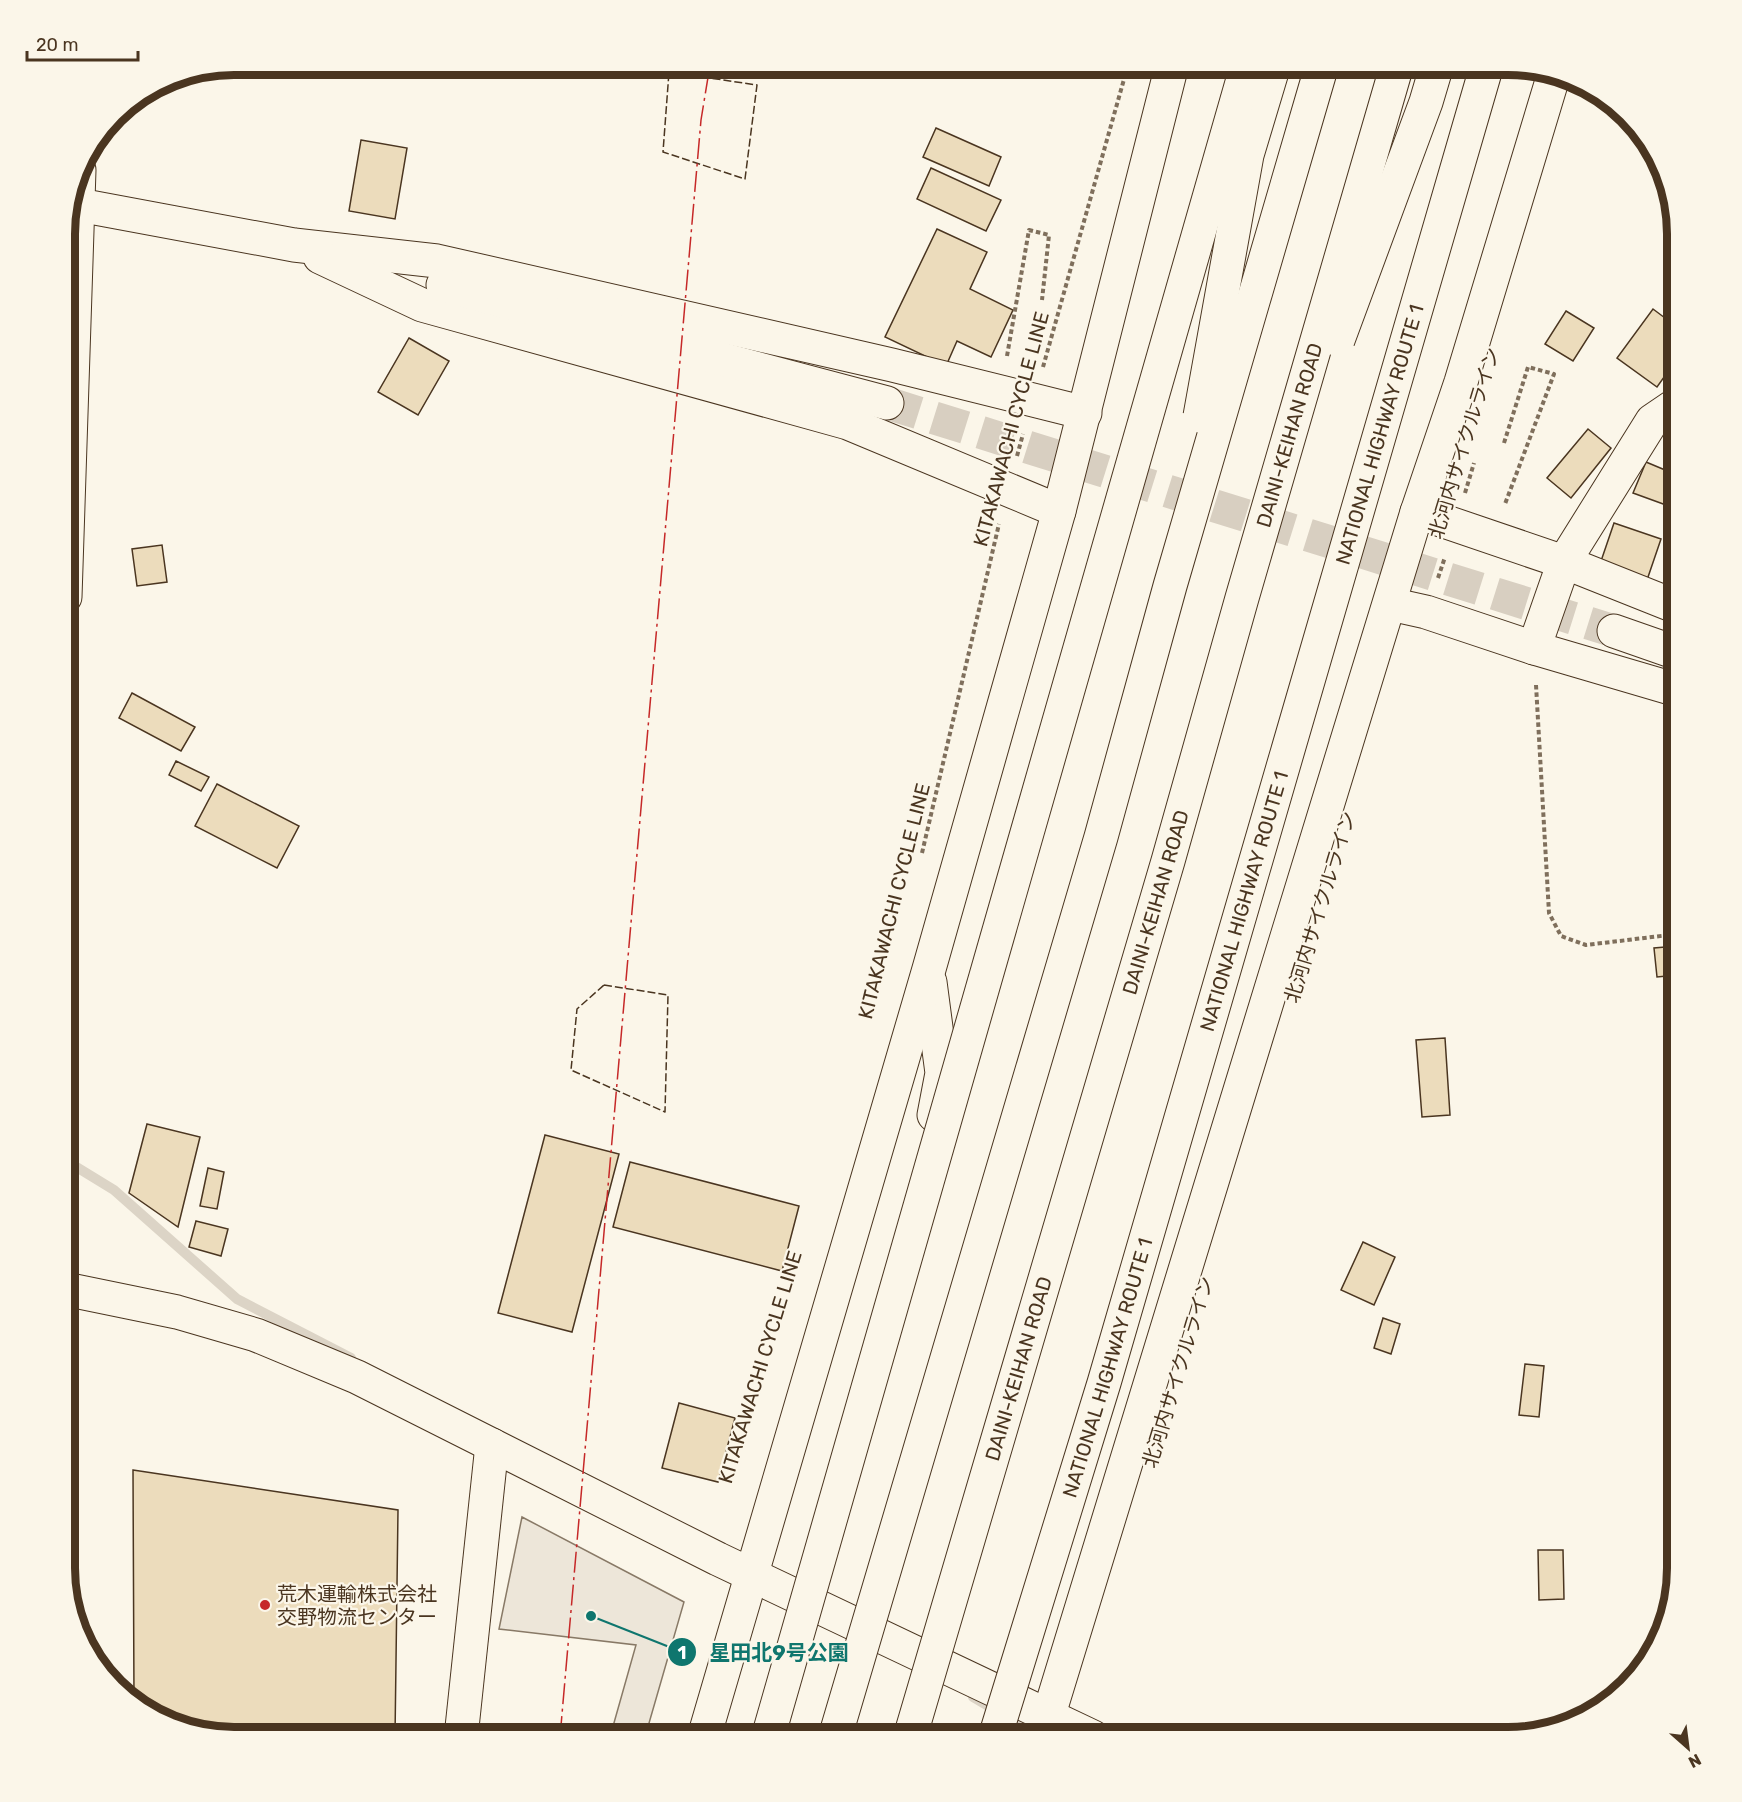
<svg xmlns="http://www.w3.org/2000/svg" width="1742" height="1802" font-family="Rubik,'Noto Sans JP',sans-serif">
	<rect width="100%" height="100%" fill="#fbf6e9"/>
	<!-- green -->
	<path fill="#ede6d9" stroke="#887966" stroke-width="1.5" d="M522,1517L684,1602L645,1737H610L636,1645L499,1629Z"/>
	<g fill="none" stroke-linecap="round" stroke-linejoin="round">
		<!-- stream -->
		<g stroke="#dcd4c6" stroke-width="10">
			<path d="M65,1160L114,1190L237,1299L351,1358"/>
			<path d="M973,1697L1037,1735"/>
		</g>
	</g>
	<!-- building -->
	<g fill="#ecdcbc" stroke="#4a3520" stroke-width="1.5">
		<path d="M936,128L1001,157L989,186L923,157Z"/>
		<path d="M361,140L407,148L395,219L349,211Z"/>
		<path d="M931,168L1001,200L986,231L917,199Z"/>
		<path d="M937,229L987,252L970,289L1013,310L991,357L957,341L946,366L885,337Z"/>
		<path d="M1653,309L1677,327V359L1657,387L1617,358Z"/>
		<path d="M1566,311L1594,328L1573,361L1545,344Z"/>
		<path d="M409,338L449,361L418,415L378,392Z"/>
		<path d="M1588,429L1611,448L1571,498L1547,478Z"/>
		<path d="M1646,462L1677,475L1666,505L1633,493Z"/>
		<path d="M1614,523L1661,539L1647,580L1600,564Z"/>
		<path d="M162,545L167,582L137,586L132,549Z"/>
		<path d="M132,693L195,727L181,751L119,718Z"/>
		<path d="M176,761L209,777L201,791L169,775Z"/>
		<path d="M217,784L299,826L277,868L195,826Z"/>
		<path d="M1677,946V975L1657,977L1654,948Z"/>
		<path d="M1445,1038L1450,1115L1422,1117L1416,1040Z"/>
		<path d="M147,1124L200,1137L178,1227L129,1193Z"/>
		<path d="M545,1135L619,1154L572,1332L498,1313Z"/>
		<path d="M630,1162L799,1206L782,1271L613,1227Z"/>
		<path d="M208,1168L224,1172L217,1209L200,1206Z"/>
		<path d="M196,1221L228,1229L221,1256L189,1247Z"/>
		<path d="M1363,1242L1395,1257L1374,1305L1341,1290Z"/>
		<path d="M1383,1318L1400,1324L1391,1354L1374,1348Z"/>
		<path d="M1525,1364L1544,1366L1539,1417L1519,1415Z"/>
		<path d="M679,1403L735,1418L718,1482L662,1468Z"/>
		<path d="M133,1470L398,1510L395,1737H234L159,1720L134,1701Z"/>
		<path d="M1538,1550H1563L1564,1599L1539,1600Z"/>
	</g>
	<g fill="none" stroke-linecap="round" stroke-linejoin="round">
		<!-- minor-tunnel -->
		<path stroke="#d8cfc1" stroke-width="33" stroke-dasharray="33 16" stroke-linecap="butt" d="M887,403L1614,631"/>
		<!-- minor casing -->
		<g stroke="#4a3520" stroke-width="35">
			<g id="minor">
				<path d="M79,205L294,245L437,261L892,365L1085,413"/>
				<path d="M320,257L422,305L848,423L1059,511"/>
				<path d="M443,285L887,403"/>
				<path d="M1417,512L1564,562L1677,607"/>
				<path d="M65,597L79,170"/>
				<path d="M1390,604L1426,612L1534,648L1677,690"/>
				<path d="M1614,631L1677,653"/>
				<path d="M1534,648L1564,562L1652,421L1677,404"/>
				<path d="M930,982L942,1073L934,1115"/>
				<path d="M65,1289L177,1312L256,1335L357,1377L718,1559L1093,1737"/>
				<path d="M461,1737L492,1445"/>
				<path d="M704,1737L929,969L1059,511L1172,65"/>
				<path d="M1042,1737L1417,512L1461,382L1554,74"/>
			</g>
		</g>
		<!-- path -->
		<g stroke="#7f6f5c" stroke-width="4" stroke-dasharray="4.5 3" stroke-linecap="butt">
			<path d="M1007,356L1029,230L1049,235L1042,300"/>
			<path d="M1043,367L1128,65"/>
			<path d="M1504,443L1528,367L1554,374L1505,504"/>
			<path d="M1017,456L1023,434"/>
			<path d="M1465,493L1474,463"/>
			<path d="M1438,578L1445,557"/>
			<path d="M1536,685L1549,913L1561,936L1586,945L1677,934"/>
			<path d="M922,853L999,524"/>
		</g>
		<!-- minor -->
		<use href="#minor" stroke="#fbf6e9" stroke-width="33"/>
		<!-- highway-bridge casing -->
		<g stroke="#4a3520" stroke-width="35" stroke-linecap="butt">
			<g id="highway-bridge">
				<path d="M1338,340L1426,102L1437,65"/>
				<path d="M1200,416L1247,155L1274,65"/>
				<path d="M768,1737L1247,65"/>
				<path d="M835,1737L1101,837L1170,586L1322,65"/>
				<path id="s1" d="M910,1737L1168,861L1242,598L1397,65"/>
				<path id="s2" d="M995,1737L1104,1383L1487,65"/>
			</g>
		</g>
		<!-- highway-bridge -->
		<use href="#highway-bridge" stroke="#fbf6e9" stroke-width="33"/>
		<!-- fence -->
		<g stroke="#4a3520" stroke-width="1.5" stroke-dasharray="8 3" stroke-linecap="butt">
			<path d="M669,72L757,85L745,179L663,152Z"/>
			<path d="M604,985L668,995L665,1112L571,1070L577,1009Z"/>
		</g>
		<!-- power -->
		<path stroke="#c62828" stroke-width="1.5" stroke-dasharray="21 4.5 3 4.5" stroke-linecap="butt" d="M560,1737L701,120L710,65"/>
	</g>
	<!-- markers -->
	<circle fill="#c62828" stroke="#fbf6e9" stroke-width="2" cx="265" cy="1605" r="6"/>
	<g text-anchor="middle" stroke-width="4.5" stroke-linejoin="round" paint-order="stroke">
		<!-- street labels -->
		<g font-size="20" fill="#4a3520" stroke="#fbf6e9">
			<text transform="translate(1011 429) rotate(-75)" y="7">KITAKAWACHI CYCLE LINE</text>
			<text dy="7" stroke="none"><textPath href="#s1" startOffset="1356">DAINI-KEIHAN ROAD</textPath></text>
			<text dy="7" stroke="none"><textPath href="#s2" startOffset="1358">NATIONAL HIGHWAY ROUTE 1</textPath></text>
			<text transform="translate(1464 443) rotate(-73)" y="7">北河内サイクルライン</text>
			<text transform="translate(894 901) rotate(-76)" y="7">KITAKAWACHI CYCLE LINE</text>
			<text dy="7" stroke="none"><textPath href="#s1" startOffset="870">DAINI-KEIHAN ROAD</textPath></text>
			<text dy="7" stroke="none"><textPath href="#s2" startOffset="872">NATIONAL HIGHWAY ROUTE 1</textPath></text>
			<text transform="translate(1320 907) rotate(-73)" y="7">北河内サイクルライン</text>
			<text transform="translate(760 1367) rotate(-73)" y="7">KITAKAWACHI CYCLE LINE</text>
			<text dy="7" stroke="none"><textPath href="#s1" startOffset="384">DAINI-KEIHAN ROAD</textPath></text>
			<text dy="7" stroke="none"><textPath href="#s2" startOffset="386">NATIONAL HIGHWAY ROUTE 1</textPath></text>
			<text transform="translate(1178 1372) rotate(-73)" y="7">北河内サイクルライン</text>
		</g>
		<!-- poi labels -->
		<g font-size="20" fill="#4a3520" stroke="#fbf6e9" text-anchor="start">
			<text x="277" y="1601">荒木運輸株式会社<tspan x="277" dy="23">交野物流センター</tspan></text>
		</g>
	</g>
	<!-- crop -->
	<path d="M0 0H1742V1802H0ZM234 75H1508A159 159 0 0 1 1667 234V1568A159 159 0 0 1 1508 1727H234A159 159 0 0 1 75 1568V234A159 159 0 0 1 234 75Z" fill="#fbf6e9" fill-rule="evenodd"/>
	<path fill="none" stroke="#4a3520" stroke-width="8" d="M234 75H1508A159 159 0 0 1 1667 234V1568A159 159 0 0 1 1508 1727H234A159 159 0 0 1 75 1568V234A159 159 0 0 1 234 75Z"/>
	<!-- callouts -->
	<path fill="none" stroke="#0f766e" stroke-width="2" d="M591 1616L682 1652"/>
	<g fill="#0f766e" stroke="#fbf6e9" stroke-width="2">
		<circle cx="591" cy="1616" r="6"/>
		<circle cx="682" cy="1652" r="15"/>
	</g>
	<g font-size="18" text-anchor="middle" font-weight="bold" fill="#fff">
		<text x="682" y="1659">1</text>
	</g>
	<g font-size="21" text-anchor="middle" font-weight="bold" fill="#0f766e" stroke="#fbf6e9" stroke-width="4.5" stroke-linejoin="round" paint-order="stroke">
		<text x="779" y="1660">星田北9号公園</text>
	</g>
	<!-- north arrow -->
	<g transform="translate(1688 1748) rotate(152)" stroke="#fbf6e9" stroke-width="4.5" paint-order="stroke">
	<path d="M0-4.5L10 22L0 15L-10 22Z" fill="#4a3520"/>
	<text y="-9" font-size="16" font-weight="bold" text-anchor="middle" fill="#4a3520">N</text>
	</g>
	<!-- scale -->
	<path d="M27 51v9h111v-9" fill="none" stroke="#4a3520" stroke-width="3"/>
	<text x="36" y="51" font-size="18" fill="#4a3520" stroke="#fbf6e9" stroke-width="4.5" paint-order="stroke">20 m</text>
</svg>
